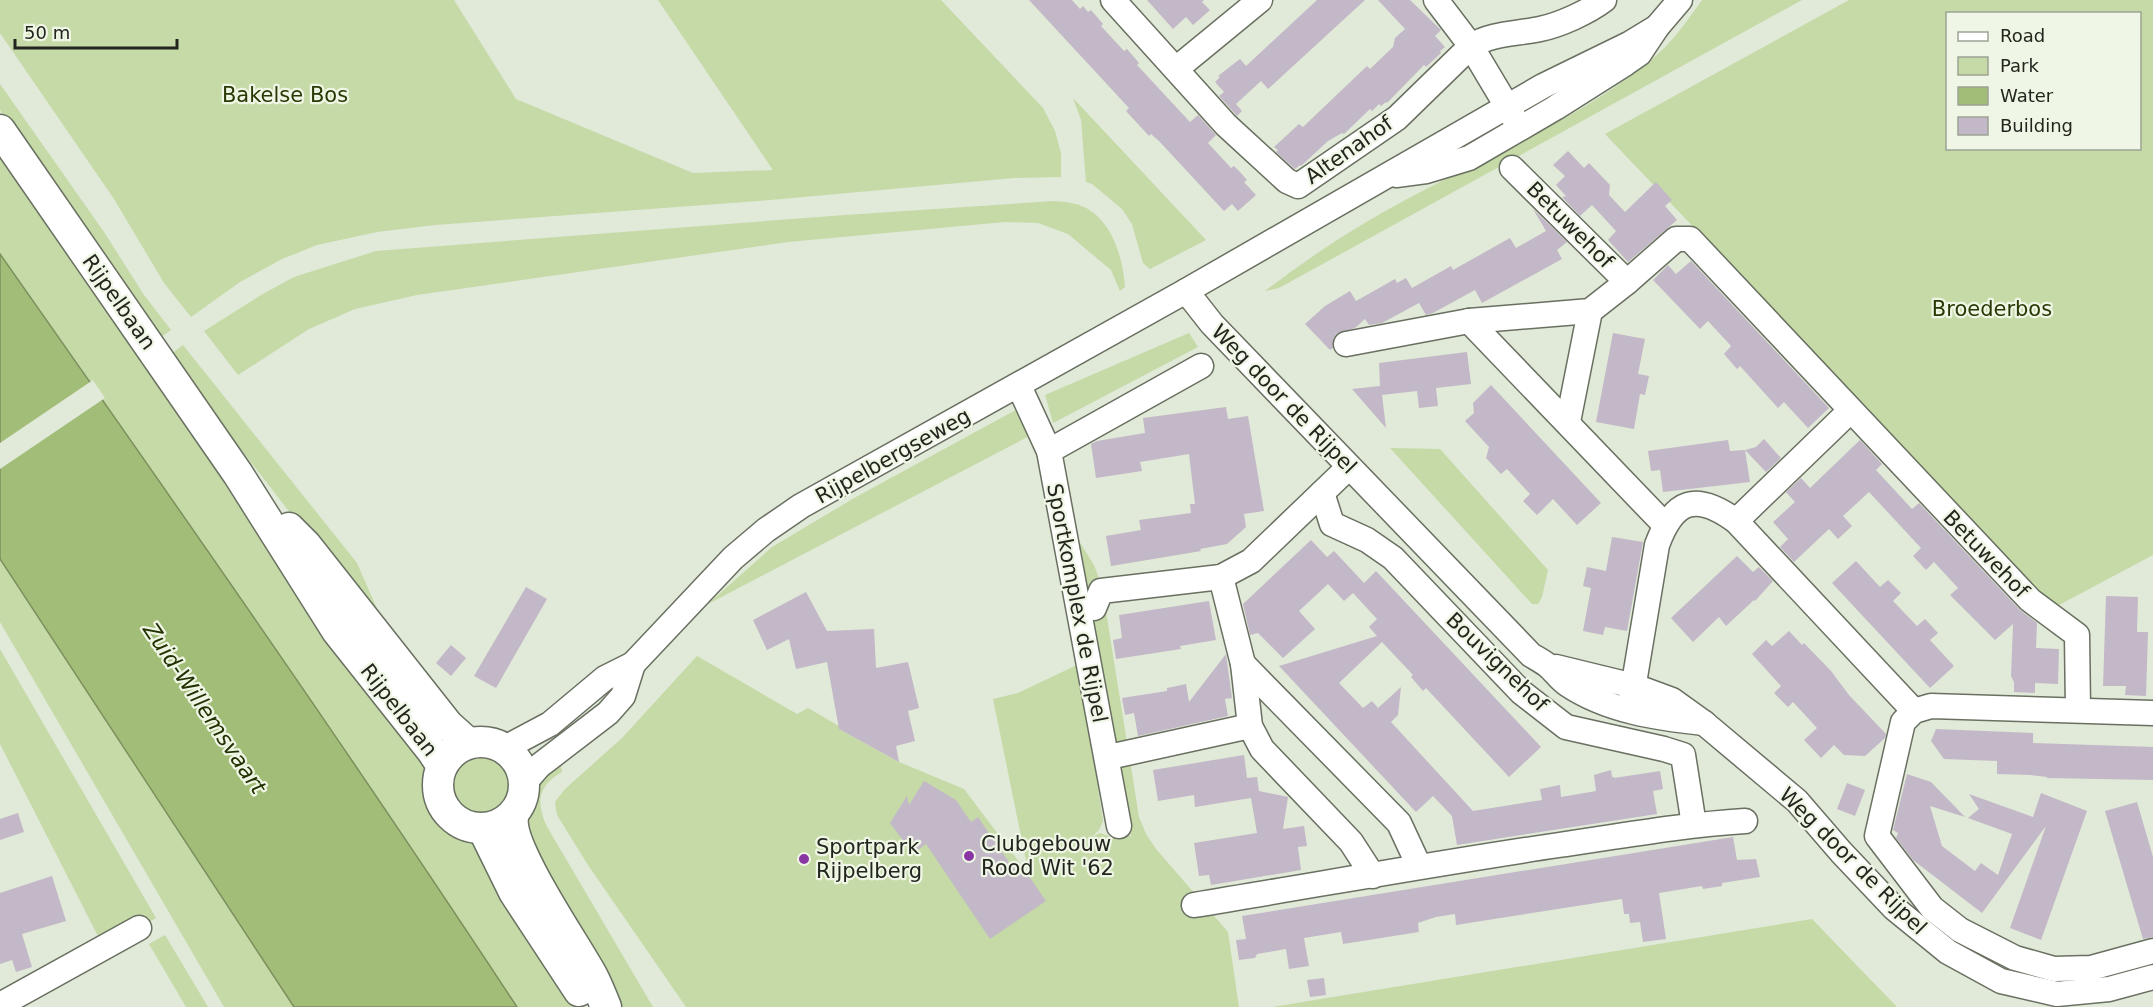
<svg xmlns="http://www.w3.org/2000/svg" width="2153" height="1007" font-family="'DejaVu Sans',sans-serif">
	<rect width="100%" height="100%" fill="#e1e9d8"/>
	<!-- green -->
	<g fill="#c5daa7" fill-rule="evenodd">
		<path d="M0,0H454L516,99L693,173L773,170L658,0H941L1043,108L1055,131L1061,153V177L1014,178L758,201L435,225L377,232L317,245L282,259L240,282L191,317L164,283L114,199L0,33Z"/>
		<path d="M1702,0H1802L1279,288L1265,291C1297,267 1329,244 1363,224C1457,167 1567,130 1652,59C1672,43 1687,21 1702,0Z"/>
		<path d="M1849,0H2153V555L2059,605L2050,602L1605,134ZM1948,14H2140V148H1948Z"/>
		<path d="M0,84L104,232L144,295L171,330L160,338L0,110Z"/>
		<path d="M1073,98L1206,240L1150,269L1143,263L1132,224L1122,209L1092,184L1086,182L1081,120Z"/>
		<path d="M0,152L429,772L427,787L430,802L437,815L448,826L476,839L500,887L577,1007H517L435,883L78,364L0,254Z"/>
		<path d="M1054,201C1067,202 1080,203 1091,211C1114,227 1123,260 1125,287L1120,291L1111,270L1068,234L1038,223L1005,222L788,242L417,295L355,309L309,329L238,375L204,331L261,295L294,277L376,251L845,215Z"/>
		<path d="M1189,333L1198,347L1053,423L1045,395Z"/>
		<path d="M183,345L357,563L396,652C323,551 242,456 171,354Z"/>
		<path d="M1021,407L1035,433L708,604L772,547L856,497Z"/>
		<path d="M1390,448L1440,449L1548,570L1542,597L1538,604H1532Z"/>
		<path d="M1079,541L1094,565L1102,587L1139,817L1146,834L1156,849L1228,932L1239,1007H686L588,865L557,815L555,802L565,789L622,738L697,656L797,714L808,708L839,726V729L899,762L964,789L1029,875L993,699L1018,693L1079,664L1103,821L1099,830L1092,837L1100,833L1111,837L1128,833L1132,838L1126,824L1116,766Z"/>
		<path d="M0,559L294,1007H224L0,622Z"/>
		<path d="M0,649L156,918L119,939L102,944L0,744Z"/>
		<circle cx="480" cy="784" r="31"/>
		<path d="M560,759L562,772C538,786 536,801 546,825L653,1007H619L517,820C526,809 531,800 531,786Z"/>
		<path d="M1812,919L1897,1007H1272Z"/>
		<path d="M165,935L208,1007H186L149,944Z"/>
	</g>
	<!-- water -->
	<path fill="#a2bd78" stroke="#7c8f5d" stroke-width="1.5" d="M0,254C175,503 350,753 517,1007H294L0,559Z"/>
	<!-- pier -->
	<path fill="#e1e9d8" d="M93,380L105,398L0,469V443Z"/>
	<!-- building -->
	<g fill="#c3b8c7">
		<path d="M1029,0H1072L1080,9L1083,6L1088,12L1091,10L1103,24L1101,26L1124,51L1127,49L1139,63L1137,65L1190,122L1198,115L1216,135L1208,143L1231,168L1234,166L1240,172L1247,180L1244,182L1256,195L1238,211L1232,204L1224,211L1159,141L1151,134L1149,136L1126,111L1129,108Z"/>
		<path d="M1147,0H1204L1202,2L1210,10L1193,25L1186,17L1173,29Z"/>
		<path d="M1317,0H1365L1268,89L1261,81L1236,104L1242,111L1237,116L1219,96L1224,92L1215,82L1220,77L1218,76L1240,59L1246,66Z"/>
		<path d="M1378,0H1410L1441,30L1435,36L1445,47L1440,51L1441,53L1426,67L1424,65L1387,103L1386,102L1381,106L1379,104L1372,111L1370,109L1344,134L1342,133L1328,141L1301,166L1300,165L1295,169L1276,152L1278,150L1274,147L1299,124L1303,127L1367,66L1370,69L1393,47L1395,38L1405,29Z"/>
		<path d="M1568,151L1584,168L1589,163L1610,185L1609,195L1625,212L1656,182L1672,200L1665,206L1677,220L1628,262L1608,240L1616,231L1592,205L1580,216L1562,197L1566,196L1556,185L1565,176L1553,165Z"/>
		<path d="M1533,209L1567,242L1557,250L1562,259L1482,303L1475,290L1433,313L1426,315L1419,303L1382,323L1369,325L1365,319L1355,328L1336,334L1333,339V348L1330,350L1305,324L1325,306L1350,291L1356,301L1395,279L1397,283L1406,278L1412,288L1451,266L1453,270L1510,238L1516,248L1546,231Z"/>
		<path d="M1691,261L1829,408L1808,428L1784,402L1778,408L1740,366L1737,369L1724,354L1731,346L1708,321L1700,329L1653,280L1668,265L1676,274Z"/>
		<path d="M1613,333L1645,339L1638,374L1649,376L1645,395L1640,394L1634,429L1596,422Z"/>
		<path d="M1467,352L1471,384L1436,388L1438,406L1419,408L1417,391L1382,395L1386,428L1352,389L1380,386L1379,363Z"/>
		<path d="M1491,385L1601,503L1577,525L1553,499L1537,515L1523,501L1530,494L1507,469L1501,474L1486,458L1489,447L1465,421L1474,413L1473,403Z"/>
		<path d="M1226,407L1228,419L1248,416L1264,511L1244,514L1246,527L1227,544L1200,549L1201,551L1111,566L1106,536L1141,530L1139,520L1191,513L1190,504H1195L1189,454L1140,462L1142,471L1096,478L1091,444L1097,441L1145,433L1143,418Z"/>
		<path d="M1764,439L1781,458L1766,472L1745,450L1756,447Z"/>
		<path d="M1728,440L1730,451L1745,450L1750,482L1663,492L1660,470L1651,471L1648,451Z"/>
		<path d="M1860,440L1882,464L1876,470L1912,509L1919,503L2020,610L2037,623L2036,648L2059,649L2058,684L2035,683V693L2014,692V682L2011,676L2013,624L1995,640L1950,595L1958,588L1934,562L1926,570L1913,556L1921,548L1869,492L1843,516L1852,526L1838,539L1829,529L1794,562L1780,547L1788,539L1773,522L1795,502L1786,492L1801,478L1810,488Z"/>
		<path d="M1612,537L1643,542L1627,631L1605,627L1603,635L1583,631L1591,588L1583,586L1587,567L1606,571Z"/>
		<path d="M1311,540L1327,557L1334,551L1364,583L1376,571L1541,747L1509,777L1426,688L1423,691L1411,677L1413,675L1382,642L1339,683L1363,708L1372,701L1378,708L1401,687L1398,715L1391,722L1473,811L1542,800L1540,789L1560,785L1561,797L1596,791L1594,775L1611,770L1612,777H1614V778L1660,771L1663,789L1653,791L1657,814L1457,845L1452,816L1433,796L1416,812L1279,666L1377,636L1369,627L1377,619L1353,593L1344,601L1328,584L1299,611L1315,629L1283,658L1258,633L1250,635L1243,604Z"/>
		<path d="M1737,556L1753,572L1759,567L1773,581L1755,601L1754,600L1726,626L1719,617L1693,642L1671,618Z"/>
		<path d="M1856,561L1880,587L1888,580L1901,593L1893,601L1917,626L1925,619L1938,633L1930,640L1954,666L1930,688L1832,583Z"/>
		<path d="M526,587L547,599L496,688L474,676Z"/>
		<path d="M806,592L827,631L874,629L876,668L908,662L919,708L908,711L915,741L896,746L899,762L839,729L827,662L796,669L789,639L767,650L753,620Z"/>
		<path d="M2106,596L2138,597L2137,632H2148L2146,696L2125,695L2126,686H2103Z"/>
		<path d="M1209,601L1216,640L1180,646L1181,649L1116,659L1113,640L1122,638L1119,615Z"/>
		<path d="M1789,631L1802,645L1804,643L1831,671L1849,695L1886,734L1885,738L1865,756L1844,755L1834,745L1821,758L1804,740L1817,728L1793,702L1788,707L1774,693L1781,686L1752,654L1766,640L1772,646Z"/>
		<path d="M451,645L466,658L451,676L436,663Z"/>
		<path d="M1226,654L1232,698L1225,699L1228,716L1138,736L1134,713L1125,715L1122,698L1167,691V688L1186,684L1189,702Z"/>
		<path d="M1936,729L2033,733V743L2153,747V780L2047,778V777L2031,775L1997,774V761L1944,759L1931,741Z"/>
		<path d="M1244,755L1247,778L1257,777L1259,791L1288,797L1283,829L1304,826L1307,846L1298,847L1301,870L1211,885L1209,875L1199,876L1194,843L1257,833L1251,798L1195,807L1194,795L1158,801L1153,770Z"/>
		<path d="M1907,774L1931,782L1965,817L1930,806L1942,846L1975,871L1981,863L1998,875L2012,834L1968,818L1979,809L1969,794L2033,817L2041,793L2087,811L2041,940L2010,928L2046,826L1982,913L1913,860L1896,838L1898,833L1893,830Z"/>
		<path d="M924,781L956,800L971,822L978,817L1013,868L1020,863L1046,901L990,939L926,844L918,850L905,843L890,823L907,796L909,805Z"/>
		<path d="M1847,783L1865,790L1855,816L1837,809Z"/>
		<path d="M2137,802L2153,857V937L2143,939L2105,811Z"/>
		<path d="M18,813L24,832L0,840V819Z"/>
		<path d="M1733,837L1737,860L1756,859L1760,877L1722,883V886L1703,889L1702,886L1659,893L1666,939L1643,942L1640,922L1630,923L1629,914H1624L1622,899L1456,925L1455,914L1436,917L1418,923L1419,932L1343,944L1341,932L1304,938L1309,966L1289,969L1286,949L1257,954L1255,958L1239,960L1236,940L1246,939L1242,916Z"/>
		<path d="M52,876L66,921L22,934L32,967L16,972L12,960L0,964V893Z"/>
		<path d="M1324,978L1326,995L1310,997L1307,980Z"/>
	</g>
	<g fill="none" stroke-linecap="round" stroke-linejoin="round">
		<!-- minor casing -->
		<g stroke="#697061" stroke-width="27">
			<g id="minor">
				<path d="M1113,0L1226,125L1287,181L1298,186L1397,118L1471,46C1492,33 1516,34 1540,29C1560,25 1588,12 1604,0"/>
				<path d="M1436,0L1471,46L1514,118"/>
				<path d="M1657,27L1629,44L1543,86L1186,291L1212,324L1531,655C1536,658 1542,661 1547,665C1554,670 1559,679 1567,684C1607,711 1657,718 1704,723"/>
				<path d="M1176,69L1260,0"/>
				<path d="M1512,168L1627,282"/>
				<path d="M1396,175L1426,171L1469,158L1555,108L1626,63L1639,54L1657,27L1680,0"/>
				<path d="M1469,321L1664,524"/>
				<path d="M1346,344L1469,321L1590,311L1627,282L1676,239H1690L2030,600L2077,635L2078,710"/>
				<path d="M1019,386L1049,451L1119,826"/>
				<path d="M1568,422L1590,311"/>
				<path d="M1049,451L1201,366"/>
				<path d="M1322,493L1332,524L1367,540L1393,558L1521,692L1566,727L1664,749L1683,755L1694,825"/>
				<path d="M1736,521L1850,411"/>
				<path d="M1221,577L1243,664L1250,726L1262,749L1351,842L1373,876"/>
				<path d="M1094,608L1101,591L1221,577L1251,561L1349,467"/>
				<path d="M1243,664L1399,823L1419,866"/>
				<path d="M1556,667L1634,686L1672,700L1704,723L1797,801L1841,852L1894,908L1948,952L2001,981L2057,994L2109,989L2153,977"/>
				<path d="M1631,701L1657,545C1674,499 1696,492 1736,521L1914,711"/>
				<path d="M2153,713L1931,706L1914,711L1903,722L1877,836L1932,908L1960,930L2015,958L2054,969L2091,968L2153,951"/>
				<path d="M505,748L550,724L605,678L633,664L733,558L766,530L801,506L1186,291"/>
				<path d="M1118,755L1250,726"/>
				<path d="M525,782L539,766L608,713L623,696L633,664"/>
				<path d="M1194,905C1316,885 1437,863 1559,845C1621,836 1682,825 1745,821"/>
				<path d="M0,1005L139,928"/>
			</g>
		</g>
		<!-- major casing -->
		<g stroke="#697061" stroke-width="33">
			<g id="major">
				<path d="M0,130L238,474L337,631L432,751L442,766"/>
				<path d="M289,528L306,545L448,725L468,743"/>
				<circle cx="481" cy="785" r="43"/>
				<path d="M513,817C508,848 576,945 593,977C598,987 602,997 606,1007"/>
				<path d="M483,829L514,892L579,991"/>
			</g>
		</g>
		<!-- minor -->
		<use href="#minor" stroke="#fff" stroke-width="24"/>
		<!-- major -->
		<use href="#major" stroke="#fff" stroke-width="30"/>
	</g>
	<!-- markers -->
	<g fill="#8935a3" stroke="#eff6e5" stroke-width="2">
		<circle cx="969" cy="856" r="6"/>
		<circle cx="804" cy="859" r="6"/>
	</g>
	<g text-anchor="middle" stroke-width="4.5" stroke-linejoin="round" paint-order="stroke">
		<!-- park labels -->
		<g font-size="21" fill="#293904" stroke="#eff6e5">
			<text x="285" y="102">Bakelse Bos</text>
			<text x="1992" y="316">Broederbos</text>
		</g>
		<!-- street labels -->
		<g font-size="21" fill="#22251e" stroke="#eff6e5">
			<text transform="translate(1349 150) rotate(-35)" y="7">Altenahof</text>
			<text transform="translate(1570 225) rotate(45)" y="7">Betuwehof</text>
			<text transform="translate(119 302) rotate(55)" y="7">Rijpelbaan</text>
			<text transform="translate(1284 399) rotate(46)" y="7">Weg door de Rijpel</text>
			<text transform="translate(893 456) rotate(-29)" y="7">Rijpelbergseweg</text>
			<text transform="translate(1986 554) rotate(46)" y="7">Betuwehof</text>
			<text transform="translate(1077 603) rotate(79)" y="7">Sportkomplex de Rijpel</text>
			<text transform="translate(1497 662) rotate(44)" y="7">Bouvignehof</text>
			<text transform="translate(399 710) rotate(52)" y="7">Rijpelbaan</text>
			<text transform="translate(1853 861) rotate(45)" y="7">Weg door de Rijpel</text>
		</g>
		<!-- poi labels -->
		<g font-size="21" fill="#22251e" stroke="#eff6e5" text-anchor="start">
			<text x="981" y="851">Clubgebouw<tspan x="981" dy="24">Rood Wit '62</tspan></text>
			<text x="816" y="854">Sportpark<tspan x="816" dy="24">Rijpelberg</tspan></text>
		</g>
		<!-- water labels -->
		<g font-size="22" font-style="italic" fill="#213100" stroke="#eff6e5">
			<text transform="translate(205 708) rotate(56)" y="8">Zuid-Willemsvaart</text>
		</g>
	</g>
	<!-- legend -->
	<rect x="1946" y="12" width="195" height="138" fill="#eff6e5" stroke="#9da295" stroke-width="1.5"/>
	<rect x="1958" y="32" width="30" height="9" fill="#ffffff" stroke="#9da295" stroke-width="1.5"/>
	<text x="2000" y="42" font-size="18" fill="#22251e">Road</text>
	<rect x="1958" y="57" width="30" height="18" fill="#c5daa7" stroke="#9da295" stroke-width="1.5"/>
	<text x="2000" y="72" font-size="18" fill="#22251e">Park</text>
	<rect x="1958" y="87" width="30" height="18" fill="#a2bd78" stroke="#9da295" stroke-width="1.5"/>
	<text x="2000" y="102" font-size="18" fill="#22251e">Water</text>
	<rect x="1958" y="117" width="30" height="18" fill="#c3b8c7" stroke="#9da295" stroke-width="1.5"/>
	<text x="2000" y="132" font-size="18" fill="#22251e">Building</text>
	<!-- scale -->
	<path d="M15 39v9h162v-9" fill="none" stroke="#22251e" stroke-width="3"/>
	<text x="24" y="39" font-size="18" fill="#22251e" stroke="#eff6e5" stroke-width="4.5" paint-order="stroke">50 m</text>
</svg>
